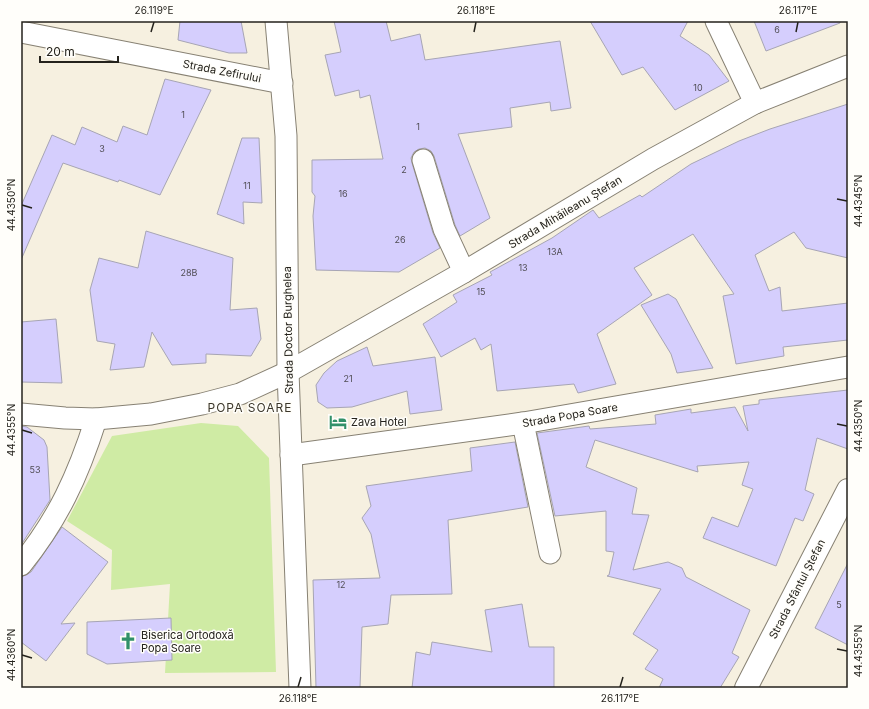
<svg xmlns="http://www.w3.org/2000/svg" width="869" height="709" font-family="Inter,sans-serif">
	<rect width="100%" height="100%" fill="#f6f0e0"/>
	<!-- green -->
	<path fill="#cfeba4" d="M201,423L238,426L269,458L276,672L165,673L170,584L111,590L112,550L67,521L112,436Z"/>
	<!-- building -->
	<g fill="#d5cefd" stroke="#a7a5b4">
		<path d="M180,21H241L247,53H229L178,40Z"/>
		<path d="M334,21H386L391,41L420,34L425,60L560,41L571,108L551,111L550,102L510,108L512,127L458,134L490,218L460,236L455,225L434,156L431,151L425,148L419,149L414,152L411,158L412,163L433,233L440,248L399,272L316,270L313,216L315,196L312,192V160L383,159L370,95L360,98L359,90L335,96L325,55L341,52Z"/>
		<path d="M590,21H688L680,36L709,55L729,81L675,110L643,67L622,75Z"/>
		<path d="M754,21H840V23L766,51Z"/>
		<path d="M165,79L211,90L160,195L119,180L118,182L63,163L21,260V206L52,135L75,145L82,127L117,142L123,126L147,135Z"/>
		<path d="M848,104V258L806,248L794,232L755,255L769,291L780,287L782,311L848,303V340L783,347L784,356L736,364L723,296L734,294L693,234L634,268L652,295L597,334L616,384L578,393L574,384L497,391L491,344L481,350L475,338L441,357L423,324L457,302L453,295L492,275L490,272L552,238L593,210L599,218L640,195L642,197L691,164L739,141L770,129Z"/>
		<path d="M242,138H259L262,203L243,202L244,224L217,214Z"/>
		<path d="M146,231L233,258L230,310L257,308L261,339L251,356L206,354V363L172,365L152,332L144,367L110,370L115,344L97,341L90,290L99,258L138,268Z"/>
		<path d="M668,294L676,299L713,368L677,373L671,354L641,305Z"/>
		<path d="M56,319L62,383L21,382V322Z"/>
		<path d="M367,347L373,366L435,357L442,410L410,414L407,391L352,407L327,408L318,402L316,385L324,373L337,361Z"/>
		<path d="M848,390V449L817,438L805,490L814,494L803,521L795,518L776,566L703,538L712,517L738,527L753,489L742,485L749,462L697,466L698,472L595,440L586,467L637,488L632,514L649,515L633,570L668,562L682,568L686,577L750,610L732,653L739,657L720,688H659L663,679L645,669L658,650L633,634L661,589L607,576L609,575L614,552L606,551V511L555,516L537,433L589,426L590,429L656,424L655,415L691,409V413L735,407L748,431L743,406L759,404V400Z"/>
		<path d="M21,426L27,427L44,440L47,447L50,500L21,545Z"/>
		<path d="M515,442L528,507L448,520L452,594L391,595L388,624L362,627L360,688H316L313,580L380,578L371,534L362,518L371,506L366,486L472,471L470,448Z"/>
		<path d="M62,527L108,562L61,624L75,623L46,661L21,642V577L31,572Z"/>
		<path d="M848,563V645L815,628Z"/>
		<path d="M522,604L529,647H554V688H412L416,652L430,655L432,642L492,652L485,610Z"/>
		<path d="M171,618L172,660L107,664L87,654V622Z"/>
	</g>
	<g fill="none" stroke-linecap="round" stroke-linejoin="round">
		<!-- minor casing -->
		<g stroke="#878173" stroke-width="23">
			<g id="minor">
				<path d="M276,21L286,136L288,372L300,688"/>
				<path d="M716,21L755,103"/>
				<path d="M21,32L282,83"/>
				<path d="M423,160L444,229L464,272"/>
				<path d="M21,414L65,418L96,419L151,414L202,404L240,394L288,372L464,272L653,159L755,103L848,66"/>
				<path d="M523,423L550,553"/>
				<path d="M291,455L523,423L848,367"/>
				<path d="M21,565C58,519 78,476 96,419"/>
			</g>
		</g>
		<!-- tertiary casing -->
		<g stroke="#878173" stroke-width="24">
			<path id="tertiary" d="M746,688L848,490"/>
		</g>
		<!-- minor -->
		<use href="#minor" stroke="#fff" stroke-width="21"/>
		<!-- tertiary -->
		<use href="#tertiary" stroke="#fff" stroke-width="22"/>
	</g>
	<!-- ticks -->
	<path fill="none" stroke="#24221c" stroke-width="1.5" d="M151,32L154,22M474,32L476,22M796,32L798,22M837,199L847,201M22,205L32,208M837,424L847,426M22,430L32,433M837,649L847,651M22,655L32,658M298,687L301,677M620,687L623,677"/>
	<!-- icons -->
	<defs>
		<g id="hotel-bare" transform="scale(1.38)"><path d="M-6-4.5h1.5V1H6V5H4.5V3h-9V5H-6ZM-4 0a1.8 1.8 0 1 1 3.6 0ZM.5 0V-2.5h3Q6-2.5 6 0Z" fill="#319069" stroke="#fffefa" stroke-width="2.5" paint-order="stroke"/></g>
		<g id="church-bare" transform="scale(1.38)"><path d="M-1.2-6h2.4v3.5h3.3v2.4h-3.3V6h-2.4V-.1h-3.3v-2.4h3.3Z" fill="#319069" stroke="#fffefa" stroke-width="2.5" paint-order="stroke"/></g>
	</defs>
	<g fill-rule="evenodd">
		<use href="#hotel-bare" x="338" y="422"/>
		<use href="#church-bare" x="128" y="641"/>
	</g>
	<g text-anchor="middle" stroke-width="3" stroke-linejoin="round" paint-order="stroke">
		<!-- number labels -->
		<g font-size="9" fill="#504d54">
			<text x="777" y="33">6</text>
			<text x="698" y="91">10</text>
			<text x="183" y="118">1</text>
			<text x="418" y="130">1</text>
			<text x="102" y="152">3</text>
			<text x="404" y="173">2</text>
			<text x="247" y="189">11</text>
			<text x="343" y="197">16</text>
			<text x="400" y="243">26</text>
			<text x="555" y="255">13A</text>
			<text x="523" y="271">13</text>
			<text x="189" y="276">28B</text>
			<text x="481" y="295">15</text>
			<text x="348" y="382">21</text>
			<text x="35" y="473">53</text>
			<text x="341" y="588">12</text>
			<text x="839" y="608">5</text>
		</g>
		<!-- street labels -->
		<g font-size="11" fill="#24221c" stroke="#fffefa">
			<text transform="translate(222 71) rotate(11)" y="4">Strada Zefirului</text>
			<text transform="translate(565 212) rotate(-31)" y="4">Strada Mihăileanu Ștefan</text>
			<text transform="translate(288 330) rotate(-91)" y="4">Strada Doctor Burghelea</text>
			<text transform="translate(570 415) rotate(-10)" y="4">Strada Popa Soare</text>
			<text transform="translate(797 589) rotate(-63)" y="4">Strada Sfântul Ștefan</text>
		</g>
		<!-- poi labels -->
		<g font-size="11" fill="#24221c" stroke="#fffefa" text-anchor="start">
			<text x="351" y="426">Zava Hotel</text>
			<text x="141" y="639">Biserica Ortodoxă<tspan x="141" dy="13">Popa Soare</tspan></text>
		</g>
		<!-- neighbourhood labels -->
		<g font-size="12" letter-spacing="1" fill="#3b362a" stroke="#fffefa">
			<text x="250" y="412">POPA SOARE</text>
		</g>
	</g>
	<!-- border -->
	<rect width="869" height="709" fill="none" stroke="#fffefa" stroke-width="44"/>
	<!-- scale -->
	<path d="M40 56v6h78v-6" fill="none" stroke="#24221c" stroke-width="2"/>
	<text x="46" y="56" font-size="12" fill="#24221c" stroke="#fffefa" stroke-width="3" paint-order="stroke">20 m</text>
	<rect x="22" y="22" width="825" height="665" fill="none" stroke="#24221c" stroke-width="1.5"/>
	<g font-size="10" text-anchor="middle" fill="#24221c">
		<text x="154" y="14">26.119°E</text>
		<text x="476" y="14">26.118°E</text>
		<text x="798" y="14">26.117°E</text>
		<text transform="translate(858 201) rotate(-90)" y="4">44.4345°N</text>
		<text transform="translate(11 205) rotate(-90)" y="4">44.4350°N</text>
		<text transform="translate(858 426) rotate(-90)" y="4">44.4350°N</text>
		<text transform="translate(11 430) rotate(-90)" y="4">44.4355°N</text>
		<text transform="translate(858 651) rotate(-90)" y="4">44.4355°N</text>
		<text transform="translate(11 655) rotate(-90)" y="4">44.4360°N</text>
		<text x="298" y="702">26.118°E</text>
		<text x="620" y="702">26.117°E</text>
	</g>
</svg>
